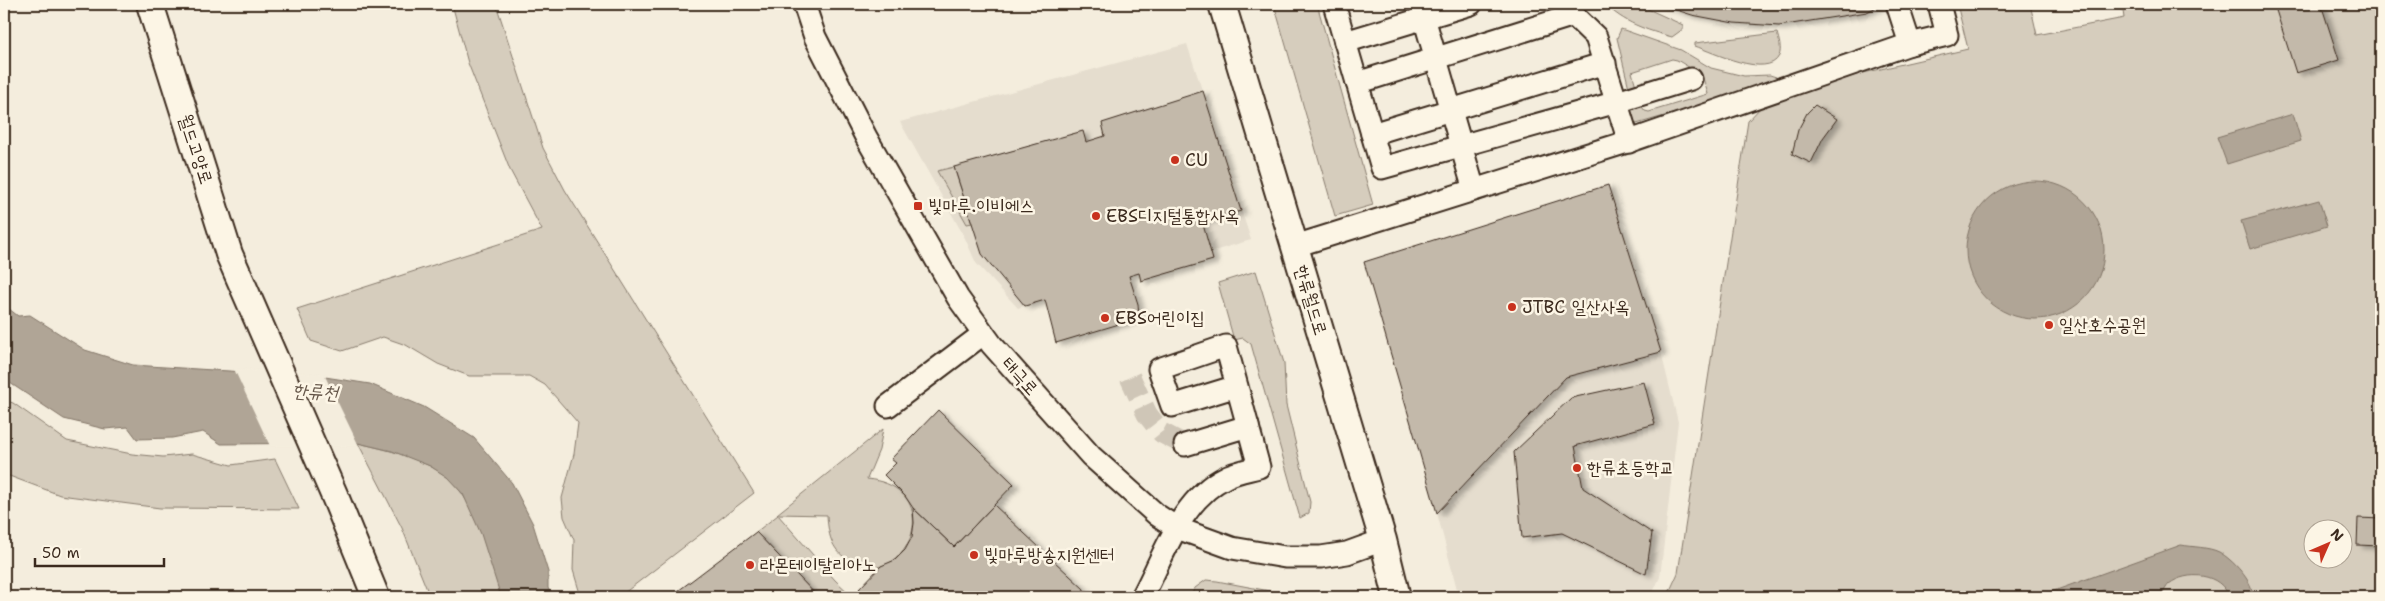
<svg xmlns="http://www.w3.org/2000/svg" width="2385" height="601" font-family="'Shantell Sans','Poor Story',sans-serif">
	<defs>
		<filter id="shadow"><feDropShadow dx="5.5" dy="3" stdDeviation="2.5" flood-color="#0004"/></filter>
	</defs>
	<rect width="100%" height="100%" fill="#f4eddd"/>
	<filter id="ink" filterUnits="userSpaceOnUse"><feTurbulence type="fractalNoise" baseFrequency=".02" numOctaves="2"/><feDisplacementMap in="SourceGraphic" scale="10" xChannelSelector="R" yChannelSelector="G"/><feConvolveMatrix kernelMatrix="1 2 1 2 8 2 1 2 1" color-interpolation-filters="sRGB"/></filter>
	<g filter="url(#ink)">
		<!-- built -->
		<g fill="#e5ddce">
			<path d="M1187,44L1251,240L1018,308L976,263L964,236L900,122Z"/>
			<path d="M1661,352L1678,422L1660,577L1651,597H1459L1437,513L1566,377Z"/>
		</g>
		<!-- green -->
		<g fill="#d6cdbd" stroke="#887c6e" fill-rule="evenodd">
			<path d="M452,4H496L543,148L565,190L754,493L619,597H581L573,570L574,540L564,517L562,498L574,454L578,423L545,385L529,376H469L438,364L406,345L383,337L342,351L311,341L297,309L542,230L510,170L468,63Z"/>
			<path d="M1274,4H1317L1373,205L1335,216Z"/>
			<path d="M1605,4H1637L1683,25V29L1672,37C1646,30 1624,23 1605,4Z"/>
			<path d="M1957,4H2030L2037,35L2124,18L2122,4H2381V597H1667L1678,573L1748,121L1761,107L1859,74L1968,49ZM2312,528H2342V558H2312Z"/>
			<path d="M1621,29L1681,50L1711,68L1744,76L1770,75L1776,77L1779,83L1633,125L1627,105L1638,101L1645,111L1649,112L1708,94L1702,75L1677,60L1672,59L1632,72L1636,86L1629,88L1617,38Z"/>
			<path d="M1777,33C1779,40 1782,49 1779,56C1768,79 1712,52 1695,46V43Z"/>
			<path d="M954,167L972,223L967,224L937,171Z"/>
			<path d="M1256,271L1284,363L1286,405L1310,502L1309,513L1300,518L1251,344L1243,338L1234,340L1218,283Z"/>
			<path d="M4,400L13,403L67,441L132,454L163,457L192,454L231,465L275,459L299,509L160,508L60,495L4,474Z"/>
			<path d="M883,429L879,450L867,479C952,488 905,598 847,559C831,549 828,533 827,515L777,514Z"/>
			<path d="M358,443C388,450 421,457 447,477C476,500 492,562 501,597H430L402,528Z"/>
			<path d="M778,515L835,580L853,597H818L756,532Z"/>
			<path d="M1206,580L1217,581L1301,597H1226L1225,593L1206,597H1190L1195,588Z"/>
		</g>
		<!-- water -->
		<g fill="#b0a596" stroke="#817466">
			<path d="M2293,114L2301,141L2227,164L2217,137Z"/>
			<circle cx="2035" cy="250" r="69"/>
			<path d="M2319,200L2327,226L2250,249L2241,221Z"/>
			<path d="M4,305L18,316L30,315L85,350L133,365L325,377L370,384L424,407L474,438L512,483L533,524L548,572V588L552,597H501L481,534L463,494L447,477L430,466L392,451L358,443L221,444L203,432L172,438L137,439L128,427L105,429L64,419L4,379Z"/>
			<path d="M2181,545C2192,547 2209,547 2219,552C2232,559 2254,582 2253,597H2229C2221,573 2187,570 2169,584C2166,587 2163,593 2161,597H2127L2112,591L2103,590L2086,597H2026L2040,596Z"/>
		</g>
		<!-- pier -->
		<path fill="#f4eddd" d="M234,369L324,374L359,446H270Z"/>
		<!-- building -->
		<g fill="#c3b9aa" stroke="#3b2a1e" filter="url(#shadow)">
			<path d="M1658,4H1882L1867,12L1779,26L1734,23L1692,15Z"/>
			<path d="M2274,4H2321L2339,60L2296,73Z"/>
			<path d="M1203,91L1241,211L1202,221L1213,260L1141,281L1139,273L1129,276L1138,304L1139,318L1056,343L1045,300L1025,306L982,254L954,167L1083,131L1086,142L1105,136L1102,123Z"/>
			<path d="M1815,105L1837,119L1823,138L1811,163L1792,154L1798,130L1807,113Z"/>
			<path d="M1608,185L1661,352L1566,377L1437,513L1364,262Z"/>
			<path d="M1644,382L1655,424L1575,446L1583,488L1652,533L1646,574L1562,533L1522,538L1514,452L1571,398Z"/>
			<path d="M938,410L1014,484L954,547L913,508L905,496L884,475L896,463L891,459Z"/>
			<path d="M994,505L1084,589L1083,597H868L859,589L881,566L895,560L905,550L912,537L914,523L913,508L954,547Z"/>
			<path d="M2358,518L2381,519V546L2357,545Z"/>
			<path d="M756,532L818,597H670Z"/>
		</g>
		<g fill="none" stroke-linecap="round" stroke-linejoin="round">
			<!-- minor-tunnel -->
			<path stroke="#cfc6b7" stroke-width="21" stroke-dasharray="21 11" stroke-linecap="butt" d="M1130,377L1147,414L1162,433L1185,445"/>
			<!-- minor casing -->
			<g stroke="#3b2a1e" stroke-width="25">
				<g id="minor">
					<path d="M804,4L815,37L866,137L958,298L992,345L1091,456L1157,515L1177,528L1232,548L1285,557H1321L1347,553L1383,540"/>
					<path d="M1334,4L1382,168L1617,102L1691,79"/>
					<path d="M1420,4L1474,190"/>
					<path d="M1564,6L1596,37L1629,142"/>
					<path d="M1345,42L1471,4"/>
					<path d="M1910,44L1947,35L1939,4"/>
					<path d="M1357,83L1574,15"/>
					<path d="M1372,134L1605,63"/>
					<path d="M1295,246L1627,142L1910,44L1897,4"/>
					<path d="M888,406L983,334"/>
					<path d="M1185,445L1248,426"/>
					<path d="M1142,597C1164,556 1181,499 1226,477C1235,472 1248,470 1259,467L1226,346L1159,369L1172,406L1237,386"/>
				</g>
			</g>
			<!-- major casing -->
			<g stroke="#3b2a1e" stroke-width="30">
				<g id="major">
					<path d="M150,4L229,254L336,499L376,597"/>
					<path d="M1222,4L1383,540L1397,597"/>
				</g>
			</g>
			<!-- minor -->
			<use href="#minor" stroke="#fcf5e5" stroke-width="21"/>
			<!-- major -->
			<use href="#major" stroke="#fcf5e5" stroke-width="26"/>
		</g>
	</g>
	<!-- markers -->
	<g fill="#c8321e" stroke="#fcf5e5" stroke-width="2">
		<circle cx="1175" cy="160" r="5"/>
		<rect x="913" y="201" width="10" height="10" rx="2.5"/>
		<circle cx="1096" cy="216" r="5"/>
		<circle cx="1512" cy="307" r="5"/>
		<circle cx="1105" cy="318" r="5"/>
		<circle cx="2049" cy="325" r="5"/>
		<circle cx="1577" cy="468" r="5"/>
		<circle cx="974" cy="555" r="5"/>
		<circle cx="750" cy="565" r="5"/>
	</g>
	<g text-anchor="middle" stroke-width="5" stroke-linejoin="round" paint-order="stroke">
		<!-- street labels -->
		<g font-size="18" fill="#3b2a1e" stroke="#fcf5e5">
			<text transform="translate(196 149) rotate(72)" y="6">월드고양로</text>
			<text transform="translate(1311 300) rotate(73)" y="6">한류월드로</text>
			<text transform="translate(1020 376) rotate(48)" y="6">태극로</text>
		</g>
		<!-- poi labels -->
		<g font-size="18" fill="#3b2a1e" stroke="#fcf5e5" text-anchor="start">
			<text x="1185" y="166">CU</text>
			<text x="928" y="212">빛마루.이비에스</text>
			<text x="1106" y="222">EBS디지털통합사옥</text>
			<text x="1522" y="313">JTBC 일산사옥</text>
			<text x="1115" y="324">EBS어린이집</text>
			<text x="2059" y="331">일산호수공원</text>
			<text x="1587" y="474">한류초등학교</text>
			<text x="984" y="561">빛마루방송지원센터</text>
			<text x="760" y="571">라몬테이탈리아노</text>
		</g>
		<!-- water labels -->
		<g font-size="19" font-style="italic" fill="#645548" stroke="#fcf5e5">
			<text transform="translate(315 391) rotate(4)" y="7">한류천</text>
		</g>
	</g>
	<!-- margin -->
	<rect width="2385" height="601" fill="none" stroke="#fcf5e5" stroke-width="20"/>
	<rect x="10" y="10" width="2365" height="581" fill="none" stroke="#3b2a1e" stroke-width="2" filter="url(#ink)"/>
	<!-- north arrow -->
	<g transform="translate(2328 544) rotate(45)"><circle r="24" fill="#fcf5e5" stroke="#afa495"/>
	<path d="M0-4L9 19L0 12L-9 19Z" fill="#c8321e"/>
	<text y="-8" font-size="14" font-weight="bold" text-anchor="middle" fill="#3b2a1e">N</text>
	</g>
	<!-- scale -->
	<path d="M35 558v8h129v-8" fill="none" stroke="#3b2a1e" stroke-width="2.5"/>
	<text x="42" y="558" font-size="15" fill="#3b2a1e" stroke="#fcf5e5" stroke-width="4" paint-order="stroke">50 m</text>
</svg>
